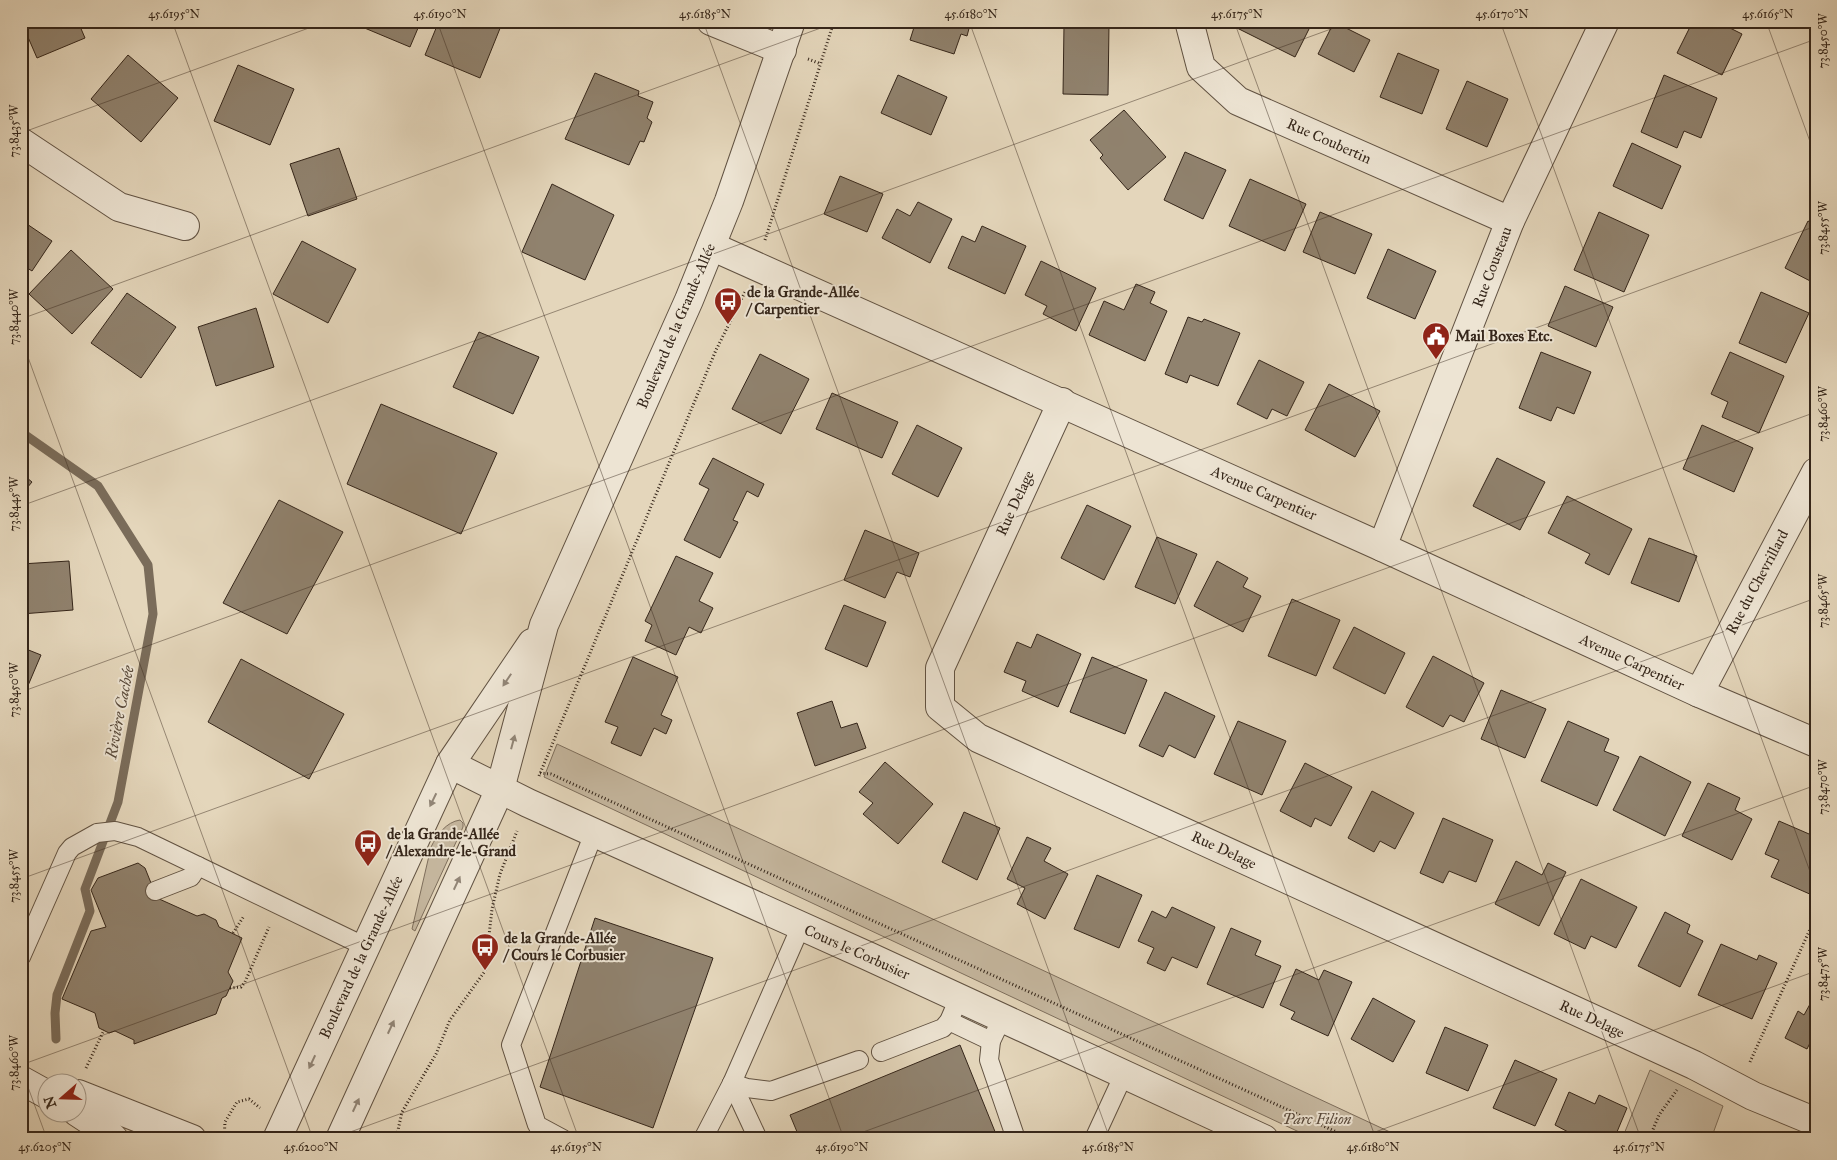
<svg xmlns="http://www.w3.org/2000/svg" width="1837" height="1160" font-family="'IM FELL Great Primer',serif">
	<rect width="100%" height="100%" fill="#e4d6bb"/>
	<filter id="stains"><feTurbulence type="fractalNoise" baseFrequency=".004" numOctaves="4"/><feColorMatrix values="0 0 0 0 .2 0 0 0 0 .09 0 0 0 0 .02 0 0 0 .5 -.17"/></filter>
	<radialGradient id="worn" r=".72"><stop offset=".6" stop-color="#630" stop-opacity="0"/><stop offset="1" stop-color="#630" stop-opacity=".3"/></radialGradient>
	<!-- green -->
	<g fill="#c6b8a0" stroke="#7e6f5d">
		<path d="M557,744L1405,1139H1314L544,777Z"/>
		<path d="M460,820L463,823V827L415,931L412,929L431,847C437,835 446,822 460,820Z"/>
		<path d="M1650,1070L1723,1106L1711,1139H1622Z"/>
	</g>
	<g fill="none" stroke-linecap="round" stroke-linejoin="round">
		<!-- stream -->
		<path stroke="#7a6c5a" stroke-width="9" d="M21,432L98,486L148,565L153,614L118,802L85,889L90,911L57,995L55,1013L56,1039"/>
	</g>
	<!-- building -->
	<g fill="#90826e" stroke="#35261a">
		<path d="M21,21H86L79,24L85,38L37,58Z"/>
		<path d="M356,21H421L410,47L355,24Z"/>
		<path d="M439,21H503L480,78L425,55Z"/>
		<path d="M916,21H971L967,36L961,34L954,54L910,40Z"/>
		<path d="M1240,21H1313L1295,57L1237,28Z"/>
		<path d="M1693,21H1716L1742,34L1722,75L1677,53Z"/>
		<path d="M1334,22L1370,40L1354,72L1318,54Z"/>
		<path d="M1064,25H1109L1108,95L1063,94Z"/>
		<path d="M1398,53L1439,70L1422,114L1380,97Z"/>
		<path d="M128,55L178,98L141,142L91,99Z"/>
		<path d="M238,65L294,89L270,145L214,121Z"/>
		<path d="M595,73L639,91L638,96L653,102L647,118L652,122L644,142L640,141L629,165L565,139Z"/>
		<path d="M898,75L947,97L931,135L881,113Z"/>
		<path d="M1664,75L1717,98L1701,138L1684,131L1677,148L1641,132Z"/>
		<path d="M1467,81L1508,99L1487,147L1446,129Z"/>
		<path d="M1124,110L1166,157L1128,190L1100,158L1103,155L1090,140Z"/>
		<path d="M1632,143L1681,166L1662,209L1613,186Z"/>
		<path d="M339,148L357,199L308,216L290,164Z"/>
		<path d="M1185,152L1226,170L1203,219L1164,200Z"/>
		<path d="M840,176L883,194L867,232L824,214Z"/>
		<path d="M1250,179L1306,204L1285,251L1229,226Z"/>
		<path d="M552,184L614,215L585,280L522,252Z"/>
		<path d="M918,202L952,219L930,263L882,238L897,209L910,216Z"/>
		<path d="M1320,212L1372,234L1355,274L1303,252Z"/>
		<path d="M1599,212L1649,235L1624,292L1574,270Z"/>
		<path d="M21,220L52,241L32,271L21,264Z"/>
		<path d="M1808,221L1816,225V284L1785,268Z"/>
		<path d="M982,226L1026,246L1005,294L948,268L962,236L975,242Z"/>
		<path d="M302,241L356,269L328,323L273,294Z"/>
		<path d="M1388,249L1436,271L1415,319L1367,298Z"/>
		<path d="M71,250L113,289L72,334L29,294Z"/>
		<path d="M1041,261L1096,288L1076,331L1043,314L1047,306L1025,295Z"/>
		<path d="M1136,284L1155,292L1150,303L1167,311L1145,361L1089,335L1104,301L1124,310Z"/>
		<path d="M1565,286L1613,307L1596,347L1548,326Z"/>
		<path d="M1761,292L1809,313L1786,363L1739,343Z"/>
		<path d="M127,293L176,327L141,378L91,343Z"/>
		<path d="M256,308L274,367L216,386L198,327Z"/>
		<path d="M1188,317L1202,322L1204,319L1240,333L1218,386L1190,375L1187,383L1165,374Z"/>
		<path d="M479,332L539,357L513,414L453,387Z"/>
		<path d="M1541,352L1591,372L1574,414L1557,407L1551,421L1519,408Z"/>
		<path d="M1730,352L1784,376L1759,433L1722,417L1728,402L1711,394Z"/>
		<path d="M760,354L809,379L781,434L732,409Z"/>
		<path d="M1259,360L1304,382L1287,416L1272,409L1267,419L1237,404Z"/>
		<path d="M1329,384L1380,411L1355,457L1305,430Z"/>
		<path d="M832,393L898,422L882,458L816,429Z"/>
		<path d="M381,404L497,453L461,534L347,484Z"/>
		<path d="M917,425L962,448L938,497L892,474Z"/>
		<path d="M1702,425L1753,448L1734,492L1683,469Z"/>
		<path d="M713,458L764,484L758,497L747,491L733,520L738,522L720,558L684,540L709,489L699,484Z"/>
		<path d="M1497,458L1545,482L1520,530L1473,506Z"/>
		<path d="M21,473L32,482L21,495Z"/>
		<path d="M1567,496L1632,529L1609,575L1585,563L1590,554L1548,533Z"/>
		<path d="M279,500L343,532L287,634L223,603Z"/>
		<path d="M1087,505L1131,526L1104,580L1061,558Z"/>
		<path d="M865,530L919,553L910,577L897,572L885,598L844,580Z"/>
		<path d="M1157,537L1197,554L1175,604L1135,587Z"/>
		<path d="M1649,538L1697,556L1679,602L1631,583Z"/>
		<path d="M676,556L713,573L699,601L713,608L701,633L689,627L676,655L645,641L652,625L645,621Z"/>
		<path d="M69,561L73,610L21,614V564Z"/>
		<path d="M1217,561L1248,578L1243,587L1261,596L1243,632L1194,606Z"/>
		<path d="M1292,599L1340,620L1316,676L1268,656Z"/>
		<path d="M844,605L886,622L867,667L825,649Z"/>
		<path d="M1354,627L1405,653L1385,694L1333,668Z"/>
		<path d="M1037,634L1081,654L1058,707L1022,691L1026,681L1004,672L1017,642L1031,648Z"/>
		<path d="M21,647L41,655L21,702Z"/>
		<path d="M1433,656L1484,683L1464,722L1450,715L1443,727L1406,707Z"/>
		<path d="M633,657L678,677L661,715L672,720L666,734L654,728L641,756L611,743L618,727L605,722Z"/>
		<path d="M1092,657L1147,680L1125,734L1070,712Z"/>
		<path d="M241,659L344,714L309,779L208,722Z"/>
		<path d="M1501,690L1546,709L1525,758L1481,739Z"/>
		<path d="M1165,692L1215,716L1195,758L1169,745L1163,757L1139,746Z"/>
		<path d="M832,701L841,728L857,723L866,748L815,766L797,713Z"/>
		<path d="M1238,721L1286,741L1262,795L1214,774Z"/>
		<path d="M1568,721L1609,739L1604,751L1619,757L1597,806L1541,781Z"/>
		<path d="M1640,756L1691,782L1665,836L1613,810Z"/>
		<path d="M885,762L933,804L898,844L863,814L873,803L859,792Z"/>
		<path d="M1305,763L1352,787L1331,826L1315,818L1311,827L1280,811Z"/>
		<path d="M1708,783L1740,798L1735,810L1752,819L1732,860L1682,836Z"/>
		<path d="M1372,791L1414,813L1395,849L1380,841L1374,852L1348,838Z"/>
		<path d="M964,812L1000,828L977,880L942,862Z"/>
		<path d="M1443,818L1493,840L1476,882L1449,871L1443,883L1420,873Z"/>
		<path d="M1779,821L1816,837V888L1812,895L1771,877L1779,860L1765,854Z"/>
		<path d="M1027,837L1051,848L1044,861L1068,874L1045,919L1017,904L1025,888L1007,879Z"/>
		<path d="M1516,861L1542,875L1548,863L1566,872L1539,926L1495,904Z"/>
		<path d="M138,863L145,868L157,898L197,916L204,914L216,920L219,927L242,938L228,972L233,981L226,996L222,998L216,1014L134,1044V1040L115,1031L109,1033L99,1028L95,1013L62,999L91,931L106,927L91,890L98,878Z"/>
		<path d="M1097,875L1142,895L1119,948L1074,929Z"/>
		<path d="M1581,879L1637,907L1616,948L1591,936L1585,949L1554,934Z"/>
		<path d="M1172,907L1215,927L1197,968L1172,957L1165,971L1147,963L1154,948L1138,941L1152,911L1166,918Z"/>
		<path d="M1665,912L1690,925L1687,933L1703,941L1680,987L1638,966Z"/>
		<path d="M595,918L713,958L653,1128L540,1087Z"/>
		<path d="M1231,928L1261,941L1255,955L1281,966L1263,1008L1207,984Z"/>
		<path d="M1721,944L1757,960L1759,955L1777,963L1752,1019L1698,995Z"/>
		<path d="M1296,969L1319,980L1324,970L1352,982L1328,1036L1291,1019L1295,1012L1280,1005Z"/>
		<path d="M1815,995L1816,1036L1814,1035L1807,1049L1785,1038L1798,1011L1804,1015Z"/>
		<path d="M1373,998L1415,1021L1393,1062L1351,1039Z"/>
		<path d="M1445,1027L1488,1045L1468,1091L1426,1073Z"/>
		<path d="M960,1045L998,1139H800L790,1115Z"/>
		<path d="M1515,1060L1557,1079L1535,1126L1493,1108Z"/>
		<path d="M1569,1092L1595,1104L1599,1095L1627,1108L1614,1139H1568L1570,1133L1555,1125Z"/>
	</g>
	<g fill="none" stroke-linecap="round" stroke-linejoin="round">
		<!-- service casing -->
		<g stroke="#615242" stroke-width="20">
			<g id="service">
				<path d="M155,891L191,877L198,866"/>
				<path d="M801,926L732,1083L747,1088L771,1091L859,1060"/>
				<path d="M21,957L67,853L72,847L97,833L115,831L138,837L366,947"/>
				<path d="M1002,1018L991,1041L989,1060L1016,1139"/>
				<path d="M949,1021L991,1041"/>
				<path d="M881,1052L943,1028L949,1021L959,998"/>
				<path d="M732,1083L758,1139"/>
				<path d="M563,1139L537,1125L511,1045L594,833"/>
				<path d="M703,1139L732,1083"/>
				<path d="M1094,1139L1124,1074"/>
			</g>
		</g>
		<!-- minor casing -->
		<g stroke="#615242" stroke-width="30">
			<g id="minor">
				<path d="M711,21L782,50"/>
				<path d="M1189,21L1201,67L1238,101L1510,221"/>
				<path d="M21,142L119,207L185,226"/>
				<path d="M711,246L1382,547L1699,693L1816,743"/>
				<path d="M1062,402L940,668V707L978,738L1694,1065L1753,1096L1816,1122"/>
				<path d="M1382,547L1510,221L1605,21"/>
				<path d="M1699,693L1816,472"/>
				<path d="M450,764L528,803L870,957L1264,1139"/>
				<path d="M21,1080L48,1095"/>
				<path d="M78,1094L192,1139"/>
				<path d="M77,1112L106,1131L114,1139"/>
			</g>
		</g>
		<!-- tertiary casing -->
		<g stroke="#615242" stroke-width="30">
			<g id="tertiary">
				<path d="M277,1139L450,764L532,643"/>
				<path d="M340,1139L500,789L544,625L689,300L729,201L791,21"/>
			</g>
		</g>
		<!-- path -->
		<g stroke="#35261a" stroke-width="3" stroke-dasharray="1 2.5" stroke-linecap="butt">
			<path d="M808,59L821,64"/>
			<path d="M765,240L834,21"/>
			<path d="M540,773L551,774L1352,1139"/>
			<path d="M539,776L716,350L745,292"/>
			<path d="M233,933L244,916"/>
			<path d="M230,988L241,987L245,982L269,927"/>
			<path d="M1750,1062L1816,916"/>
			<path d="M86,1068L104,1030"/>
			<path d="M224,1139L225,1122L237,1102L249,1099L260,1108"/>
			<path d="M396,1139L402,1112L436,1054L450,1020L485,971L492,909L500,874L517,831"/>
			<path d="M1649,1139L1659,1115L1677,1090"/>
		</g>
		<!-- service -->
		<use href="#service" stroke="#ede4d3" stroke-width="18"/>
		<!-- minor -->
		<use href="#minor" stroke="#ede4d3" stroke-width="28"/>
		<!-- tertiary -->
		<use href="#tertiary" stroke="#ede4d3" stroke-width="28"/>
	</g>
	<!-- one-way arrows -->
	<defs><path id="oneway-solid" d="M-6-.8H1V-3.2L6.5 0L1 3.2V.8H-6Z" transform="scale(1.25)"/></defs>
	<g fill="#918576">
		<use href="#oneway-solid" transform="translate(507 680) rotate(124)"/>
		<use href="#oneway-solid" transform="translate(513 742) rotate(-75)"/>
		<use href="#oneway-solid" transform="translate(433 800) rotate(116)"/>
		<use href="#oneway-solid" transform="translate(457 883) rotate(-65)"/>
		<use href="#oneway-solid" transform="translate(391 1027) rotate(-65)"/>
		<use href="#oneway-solid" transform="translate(312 1062) rotate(115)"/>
		<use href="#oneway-solid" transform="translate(356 1105) rotate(-65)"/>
	</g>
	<!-- ticks -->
	<path fill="none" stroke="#35261a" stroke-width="1" stroke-opacity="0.45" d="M172,21L579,1139M437,21L844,1139M703,21L1110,1139M969,21L1376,1139M1234,21L1641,1139M1500,21L1816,888M1766,21L1816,158M21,133L328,21M21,319L840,21M21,338L313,1139M21,506L1353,21M21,692L1816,39M21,879L1816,226M21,1065L1816,412M21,1068L47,1139M331,1139L1816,598M844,1139L1816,785M1356,1139L1816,971"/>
	<!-- icons -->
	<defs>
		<g id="bus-pin" transform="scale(1.4375)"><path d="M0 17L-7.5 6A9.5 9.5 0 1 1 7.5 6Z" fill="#8f2418" stroke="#ede4d3"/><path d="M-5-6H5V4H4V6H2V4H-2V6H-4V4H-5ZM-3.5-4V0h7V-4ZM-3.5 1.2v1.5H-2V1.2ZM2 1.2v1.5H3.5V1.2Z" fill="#fff"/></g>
		<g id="civic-pin" transform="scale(1.4375)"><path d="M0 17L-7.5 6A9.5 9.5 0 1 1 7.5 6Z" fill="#8f2418" stroke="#ede4d3"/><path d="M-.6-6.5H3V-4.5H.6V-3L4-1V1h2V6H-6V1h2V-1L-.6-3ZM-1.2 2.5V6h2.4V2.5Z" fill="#fff"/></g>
	</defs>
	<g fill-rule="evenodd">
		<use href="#bus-pin" x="728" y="301"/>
		<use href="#civic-pin" x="1436" y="336"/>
		<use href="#bus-pin" x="368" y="843"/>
		<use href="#bus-pin" x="485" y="947"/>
	</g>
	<g text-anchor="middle" stroke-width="4" stroke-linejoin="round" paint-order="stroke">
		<!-- street labels -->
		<g font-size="15" fill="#35261a" stroke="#ede4d3">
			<text transform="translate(1329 141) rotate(24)" y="5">Rue Coubertin</text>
			<text transform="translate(1492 267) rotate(-69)" y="5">Rue Cousteau</text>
			<text transform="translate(676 326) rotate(-67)" y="5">Boulevard de la Grande-Allée</text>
			<text transform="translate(1264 493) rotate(24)" y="5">Avenue Carpentier</text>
			<text transform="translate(1015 503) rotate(-65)" y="5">Rue Delage</text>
			<text transform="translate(1757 582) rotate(-62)" y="5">Rue du Chevrillard</text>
			<text transform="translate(1632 662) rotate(25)" y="5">Avenue Carpentier</text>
			<text transform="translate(1224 850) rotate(25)" y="5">Rue Delage</text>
			<text transform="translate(857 952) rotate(24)" y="5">Cours le Corbusier</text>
			<text transform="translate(361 957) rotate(-65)" y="5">Boulevard de la Grande-Allée</text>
			<text transform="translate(1592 1019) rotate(25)" y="5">Rue Delage</text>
		</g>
		<!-- poi labels -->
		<g font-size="15" font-weight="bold" fill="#35261a" stroke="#ede4d3" text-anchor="start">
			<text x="747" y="297">de la Grande-Allée<tspan x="747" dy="17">/ Carpentier</tspan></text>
			<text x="1455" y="341">Mail Boxes Etc.</text>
			<text x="387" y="839">de la Grande-Allée<tspan x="387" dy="17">/ Alexandre-le-Grand</tspan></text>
			<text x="504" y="943">de la Grande-Allée<tspan x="504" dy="17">/ Cours le Corbusier</tspan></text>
		</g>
		<!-- park labels -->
		<g font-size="15" font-style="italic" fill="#594a3c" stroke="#ede4d3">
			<text x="1317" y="1124">Parc Filion</text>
		</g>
		<!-- water labels -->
		<g font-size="16" font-style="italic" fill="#58493a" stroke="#ede4d3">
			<text transform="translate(119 712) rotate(-79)" y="6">Rivière Cachée</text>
		</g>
	</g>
	<!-- margin -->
	<rect width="1837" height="1160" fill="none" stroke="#e4d6bb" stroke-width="55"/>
	<!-- north arrow -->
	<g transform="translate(62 1098) rotate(250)"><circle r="24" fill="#ede4d3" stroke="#a39889"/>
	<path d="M0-4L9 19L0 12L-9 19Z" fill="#8f2418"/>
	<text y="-8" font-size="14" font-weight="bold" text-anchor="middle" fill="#35261a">N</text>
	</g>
	<rect x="28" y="28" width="1782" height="1104" fill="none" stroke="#35261a" stroke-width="2"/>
	<g font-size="12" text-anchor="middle" fill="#35261a">
		<text x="174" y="18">45.6195°N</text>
		<text x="440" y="18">45.6190°N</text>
		<text x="705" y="18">45.6185°N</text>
		<text x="971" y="18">45.6180°N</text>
		<text x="1237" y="18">45.6175°N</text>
		<text x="1502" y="18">45.6170°N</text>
		<text x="1768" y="18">45.6165°N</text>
		<text transform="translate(1823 41) rotate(-90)" y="4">73.8450°W</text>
		<text transform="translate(14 131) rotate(-90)" y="4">73.8435°W</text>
		<text transform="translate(1823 228) rotate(-90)" y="4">73.8455°W</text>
		<text transform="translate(14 317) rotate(-90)" y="4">73.8440°W</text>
		<text transform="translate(1823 414) rotate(-90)" y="4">73.8460°W</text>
		<text transform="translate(14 504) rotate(-90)" y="4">73.8445°W</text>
		<text transform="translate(1823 601) rotate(-90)" y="4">73.8465°W</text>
		<text transform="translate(14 690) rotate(-90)" y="4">73.8450°W</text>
		<text transform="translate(1823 787) rotate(-90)" y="4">73.8470°W</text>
		<text transform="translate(14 876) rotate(-90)" y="4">73.8455°W</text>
		<text transform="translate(1823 974) rotate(-90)" y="4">73.8475°W</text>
		<text transform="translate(14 1063) rotate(-90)" y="4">73.8460°W</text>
		<text x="45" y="1151">45.6205°N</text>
		<text x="311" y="1151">45.6200°N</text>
		<text x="576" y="1151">45.6195°N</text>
		<text x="842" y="1151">45.6190°N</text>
		<text x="1108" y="1151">45.6185°N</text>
		<text x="1373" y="1151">45.6180°N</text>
		<text x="1639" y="1151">45.6175°N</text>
	</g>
	<rect width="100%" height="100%" filter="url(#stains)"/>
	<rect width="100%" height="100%" fill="url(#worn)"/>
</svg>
